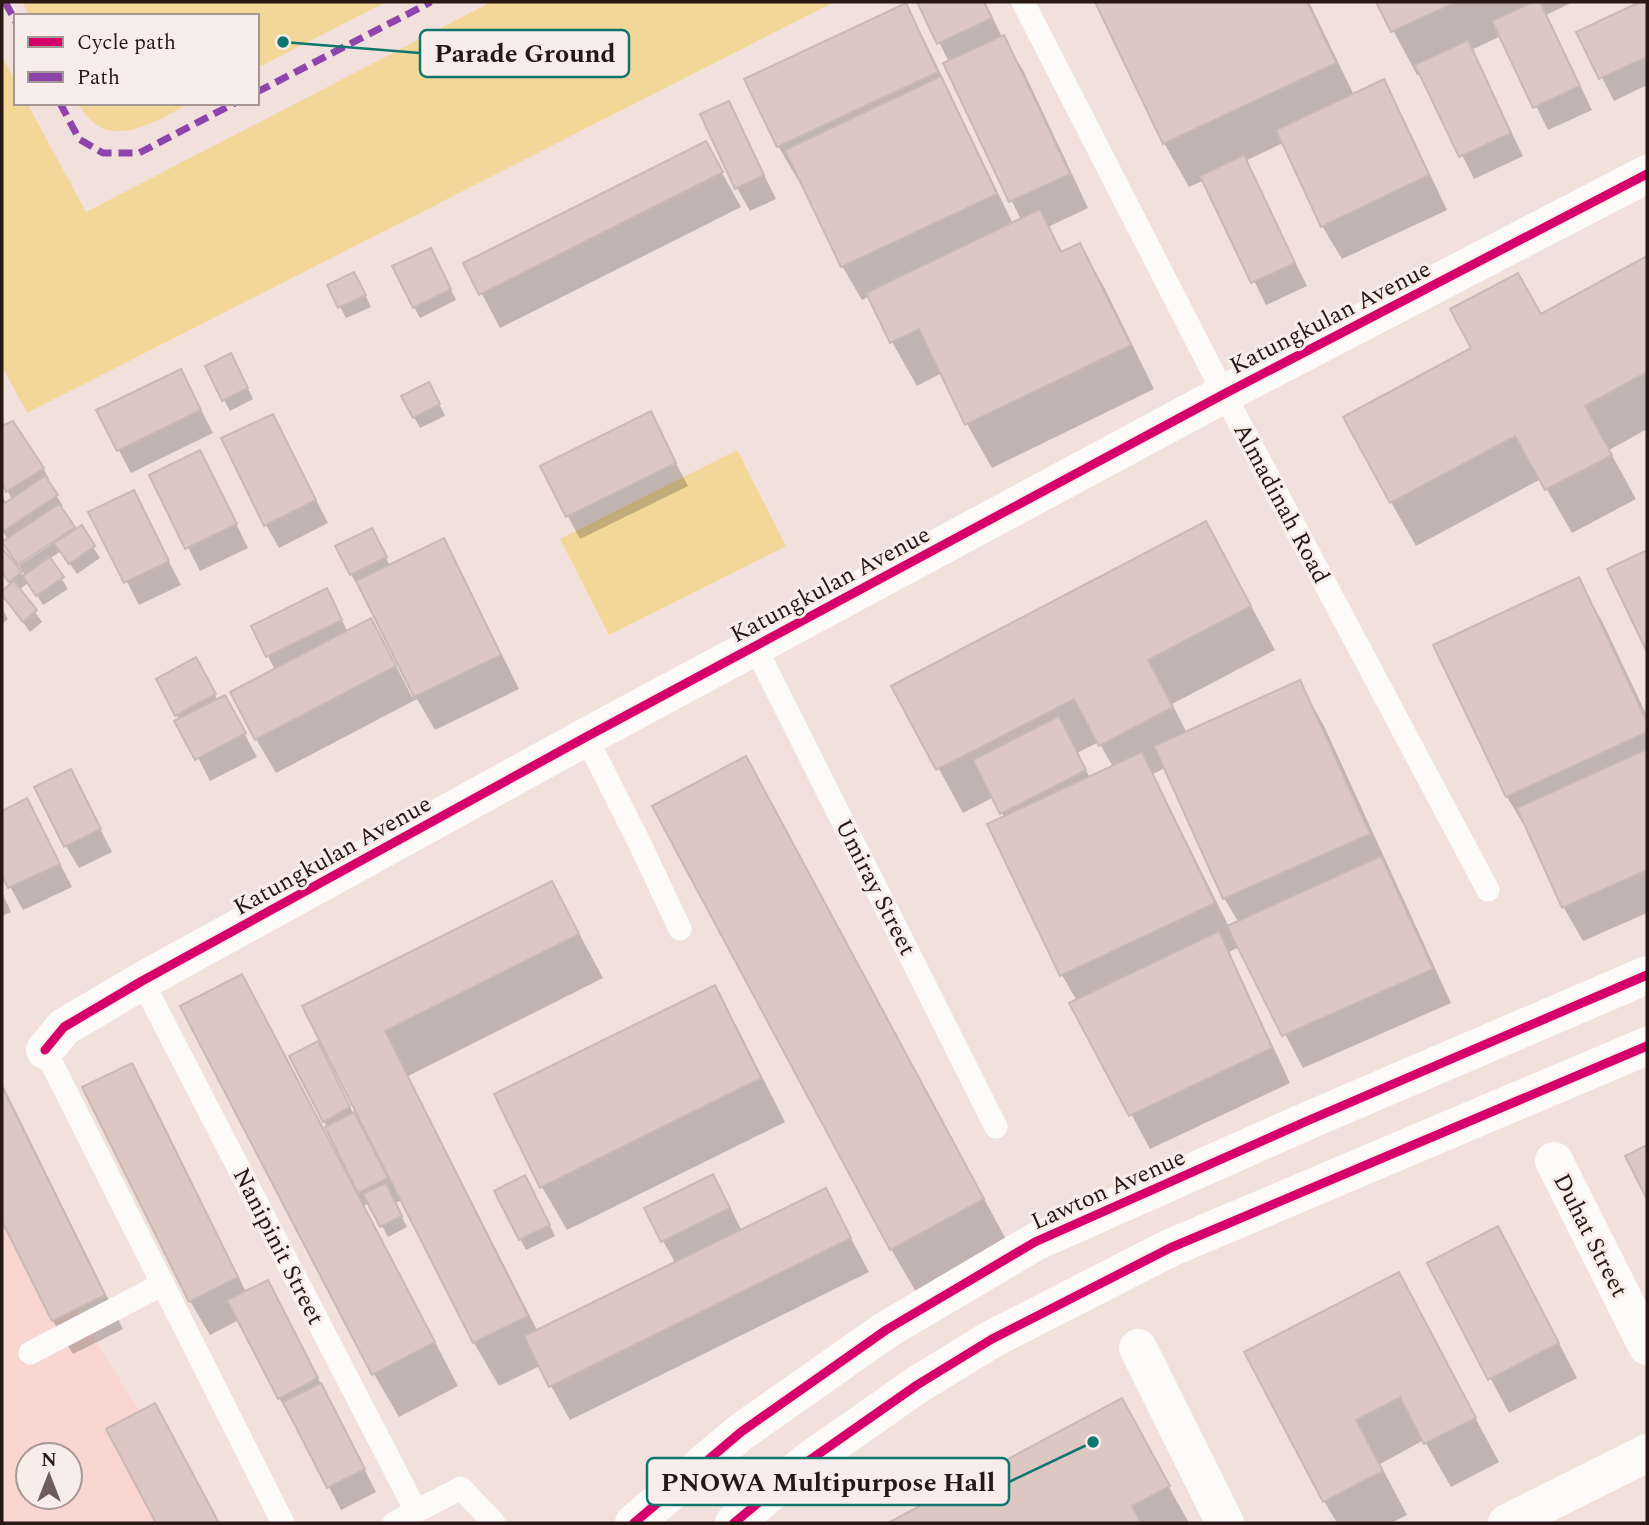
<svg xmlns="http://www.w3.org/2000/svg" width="1649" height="1525" font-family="Spectral,serif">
	<rect width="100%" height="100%" fill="#f2e0dc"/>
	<!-- built -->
	<path fill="#f9d6cf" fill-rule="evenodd" d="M2,1193L210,1523H2ZM28,1455H70V1497H28Z"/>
	<!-- green -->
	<g fill="#f3d799">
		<path d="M22,2H386L257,68V16H30Z"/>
		<path d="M491,2H834L27,413L2,366V56L16,82V103H27L86,212Z"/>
		<path d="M78,103H190C152,123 106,155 78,103Z"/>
		<path d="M737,450L786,546L609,635L560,539Z"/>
	</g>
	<!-- shadow -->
	<g fill="#0003" fill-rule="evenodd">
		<path d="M919,2H985L1002,37L1023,70L1088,208L1048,227L1063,253L1080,245L1105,289L1154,389L992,468L967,424L942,373L917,386L892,342L870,296L862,300L842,266L800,179L798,180L778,146L905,6L924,39L1013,224L1021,220L945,64L949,62Z"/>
		<path d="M1097,2H1309L1354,95L1383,82L1402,115L1447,210L1342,259L1322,226L1283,143L1245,161L1307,286L1266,305L1204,180L1189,187L1164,143Z"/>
		<path d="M1378,2H1573L1546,15L1592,110L1548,130L1501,36L1471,50L1523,156L1474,179L1421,73L1417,75Z"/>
		<path d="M1644,2H1647V85L1614,101L1579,33Z"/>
		<path d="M728,103L776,199L750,211L737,188Z"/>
		<path d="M706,144L741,207L500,328L466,264Z"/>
		<path d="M1647,258V429L1609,450L1636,499L1572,533L1541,479L1416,546L1391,502L1473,349L1541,316Z"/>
		<path d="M437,261L456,300L420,318L414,307Z"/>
		<path d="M360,285L371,307L346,318L329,286Z"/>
		<path d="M237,366L253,399L230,411L224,400Z"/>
		<path d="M193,394L213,433L131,473L98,411Z"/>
		<path d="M435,395L445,416L420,428L414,417Z"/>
		<path d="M2,400L4,427L43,468L49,479L47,481L63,506L8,540L2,530V493L6,504L12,500L2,479Z"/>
		<path d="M650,414L688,486L580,539L542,467Z"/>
		<path d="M273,416L328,523L279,548L266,525Z"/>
		<path d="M212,475L248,548L200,571L152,476Z"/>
		<path d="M133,492L181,585L139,605L91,512Z"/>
		<path d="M1206,523L1275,650L1172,704L1187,733L1299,682L1324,726L1451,1003L1303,1068L1239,947L1229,952L1290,1083L1150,1149L1072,1004L1077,1001L1062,975L1005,818L994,797L963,813L894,687ZM1099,742L1113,767L1090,778L1077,753ZM1165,768L1224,898L1239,923L1229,927L1153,774Z"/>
		<path d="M81,528L100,558L77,574L61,551L49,559L68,589L43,605L29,582L19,590L42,622L30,632L2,593L12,586L2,574V551L22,575L24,573L19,566L74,529L75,531Z"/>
		<path d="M443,540L462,574L519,689L435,730L417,699L276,773L256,739L275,670L253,627L326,591L348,632L390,654L412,697L415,696L360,584L357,585L351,574L378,541L390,566Z"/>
		<path d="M1578,579L1603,623L1647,716V913L1583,941L1564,908L1533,840L1507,797L1436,645Z"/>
		<path d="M2,608L8,619L2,624Z"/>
		<path d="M195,660L218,701L237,720L257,757L210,781L158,679Z"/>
		<path d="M746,759L1008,1243L916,1292L891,1249Z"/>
		<path d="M70,771L112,852L79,868L66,846Z"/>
		<path d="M27,800L72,887L23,910L2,872V813Z"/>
		<path d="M552,883L603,978L408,1076L538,1332L676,1264L663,1241L726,1199L742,1231L825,1190L869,1272L570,1420L540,1366L499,1386L474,1343L402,1200L395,1203L407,1227L388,1237L375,1213L372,1214L367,1204L364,1206L458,1386L399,1417L374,1374L242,977L344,1168L347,1166L324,1121L330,1066L355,1117L369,1141L371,1139L304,1007Z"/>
		<path d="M2,892L11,912L2,916Z"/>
		<path d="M714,987L739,1031L785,1122L567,1230L542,1187Z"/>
		<path d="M131,1065L151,1099L246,1292L280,1304L376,1492L341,1510L294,1420L292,1421L279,1398L239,1320L210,1335L190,1301L85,1088Z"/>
		<path d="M2,1084L123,1329L73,1354L53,1321L2,1217Z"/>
		<path d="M531,1188L555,1236L526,1250L496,1191Z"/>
		<path d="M1517,1262L1577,1378L1509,1413L1429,1264Z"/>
		<path d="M1398,1274L1499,1462L1451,1487L1424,1440L1380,1464L1407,1515L1391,1523H1337L1324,1501Z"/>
		<path d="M1121,1401L1189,1523H892Z"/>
	</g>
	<!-- building -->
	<g fill="#ddc7c3" stroke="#c9b8b4" stroke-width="2">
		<path d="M917,2H984L992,18L937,44Z"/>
		<path d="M1095,2H1307L1336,63L1163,144Z"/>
		<path d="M1376,2H1456L1391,32Z"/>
		<path d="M1533,2H1540L1580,86L1533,108L1492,21Z"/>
		<path d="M1640,2H1647V57L1599,79L1576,32Z"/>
		<path d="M906,3L938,72L777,147L744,79Z"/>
		<path d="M1004,35L1070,174L1009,202L943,63Z"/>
		<path d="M1468,40L1511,133L1459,157L1415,65Z"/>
		<path d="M941,76L997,194L841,267L785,150Z"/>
		<path d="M1384,79L1429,175L1321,227L1276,130Z"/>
		<path d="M729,101L764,175L735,189L700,114Z"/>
		<path d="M706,141L723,172L479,295L463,263Z"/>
		<path d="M1244,155L1295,263L1251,283L1200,176Z"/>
		<path d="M1040,209L1061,252L1080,243L1131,345L965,425L919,329L890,343L866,293Z"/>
		<path d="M431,248L451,289L413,308L392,266Z"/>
		<path d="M1647,256V372L1585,406L1612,455L1545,490L1515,436L1390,503L1343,417L1471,348L1450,309L1518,273L1541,314Z"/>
		<path d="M354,272L366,295L338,308L327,285Z"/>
		<path d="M231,353L248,388L222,401L205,366Z"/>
		<path d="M181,369L201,410L117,451L96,410Z"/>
		<path d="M429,382L440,404L413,418L401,396Z"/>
		<path d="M651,411L676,463L566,517L540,466Z"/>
		<path d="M273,414L316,500L264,526L221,438Z"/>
		<path d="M13,421L44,468L6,492L2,482V426Z"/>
		<path d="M200,450L237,524L185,549L149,475Z"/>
		<path d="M45,476L58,495L2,532V505Z"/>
		<path d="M134,490L169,561L124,583L88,512Z"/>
		<path d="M59,504L75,527L18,565L2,542Z"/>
		<path d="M1206,521L1251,606L1148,660L1173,707L1099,746L1074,699L936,770L891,686Z"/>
		<path d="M82,525L95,546L69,564L54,543Z"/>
		<path d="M372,528L387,557L350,575L335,546Z"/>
		<path d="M444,538L501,655L414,697L356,581Z"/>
		<path d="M2,548L22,572L9,582L2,573Z"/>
		<path d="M1647,550V652L1607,569Z"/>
		<path d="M50,557L64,577L36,596L23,576Z"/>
		<path d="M1579,577L1647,722V732L1506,797L1433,645Z"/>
		<path d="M14,581L37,610L23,622L2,595V591Z"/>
		<path d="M327,588L342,620L266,657L251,626Z"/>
		<path d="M371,618L396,666L255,740L230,692Z"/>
		<path d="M196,657L216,694L175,716L156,679Z"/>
		<path d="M1300,680L1370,834L1223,899L1154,746Z"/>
		<path d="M225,695L246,733L195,760L174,721Z"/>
		<path d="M1059,716L1086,770L1000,814L973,760Z"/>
		<path d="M1647,749V870L1562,908L1517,808Z"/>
		<path d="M1142,752L1215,903L1060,976L987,824Z"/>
		<path d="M746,756L984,1199L890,1250L652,806Z"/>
		<path d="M71,769L101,829L64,847L34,787Z"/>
		<path d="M27,798L60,864L8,888L2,876V811Z"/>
		<path d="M1381,856L1433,969L1282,1036L1227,926Z"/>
		<path d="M552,881L579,934L385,1031L528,1316L473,1343L302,1006Z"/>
		<path d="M1219,931L1272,1048L1129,1116L1069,1003Z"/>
		<path d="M242,974L435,1342L372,1375L180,1006Z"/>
		<path d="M715,985L761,1078L540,1188L494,1094Z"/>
		<path d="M318,1041L350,1107L323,1122L289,1056Z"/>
		<path d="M132,1063L238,1277L189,1302L82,1087Z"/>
		<path d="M2,1086L105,1295L52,1321L2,1221Z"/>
		<path d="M354,1112L388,1178L358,1193L325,1127Z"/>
		<path d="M1647,1145V1199L1625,1156Z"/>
		<path d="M713,1174L730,1208L661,1242L644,1208Z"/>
		<path d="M525,1175L550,1225L519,1240L494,1191Z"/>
		<path d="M386,1183L402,1216L380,1227L363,1194Z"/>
		<path d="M826,1188L851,1238L549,1387L524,1336Z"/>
		<path d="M1498,1226L1559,1343L1488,1380L1427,1263Z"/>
		<path d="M1399,1272L1476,1418L1424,1444L1400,1397L1356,1420L1383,1471L1323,1502L1244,1352Z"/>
		<path d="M268,1280L318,1378L278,1399L227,1300Z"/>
		<path d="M321,1383L365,1469L327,1488L283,1402Z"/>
		<path d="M1122,1398L1170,1486L1132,1506L1141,1523H888Z"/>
		<path d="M155,1403L219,1523H156L106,1429Z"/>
	</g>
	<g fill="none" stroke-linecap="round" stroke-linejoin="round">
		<!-- lane -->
		<g stroke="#fdfafa" stroke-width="23">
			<path d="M1023,2L1224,394L1488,890"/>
			<path d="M755,647L996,1127"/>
			<path d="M586,737L639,842L680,929"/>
			<path d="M142,981L416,1511"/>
			<path d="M45,1050L283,1523"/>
			<path d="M30,1353L163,1284"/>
			<path d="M394,1523L461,1488L494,1523"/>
		</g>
		<!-- street -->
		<g stroke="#fdfafa" stroke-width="38">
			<path d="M45,1050L64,1027L142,981L586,737L1224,394L1647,174"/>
			<path d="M1554,1161L1647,1346"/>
			<path d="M1138,1348L1225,1523"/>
			<path d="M1507,1523L1647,1453"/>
		</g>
		<!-- secondary -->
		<g stroke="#fdfafa" stroke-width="38">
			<path d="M634,1523L741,1432L886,1330L1035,1242L1307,1121L1647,975"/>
			<path d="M734,1523L807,1462L917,1385L992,1339L1170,1248L1647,1046"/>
		</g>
		<!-- quiet -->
		<g stroke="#8e44ad" stroke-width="7" stroke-dasharray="14 7" stroke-linecap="butt">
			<path d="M5,2L16,22"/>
			<path d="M257,92L431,2"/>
			<path d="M60,103L79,139L103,153H139L235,103"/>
		</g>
		<!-- cycleway casing -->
		<g stroke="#f8edeb" stroke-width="13">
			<g id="cycleway">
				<path d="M45,1050L64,1027L142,981L586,737L1224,394L1647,174"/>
				<path d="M634,1523L741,1432L886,1330L1035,1242L1307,1121L1647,975"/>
				<path d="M734,1523L807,1462L917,1385L992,1339L1170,1248L1647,1046"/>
			</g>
		</g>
		<!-- cycleway -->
		<use href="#cycleway" stroke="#d6006c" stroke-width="9"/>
	</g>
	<g text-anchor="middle" stroke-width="6" stroke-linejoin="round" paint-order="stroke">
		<!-- street labels -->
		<g font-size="24" fill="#281713" stroke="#f8edeb">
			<text transform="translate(1330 317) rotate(-27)" y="8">Katungkulan Avenue</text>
			<text transform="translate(1282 503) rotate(62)" y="8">Almadinah Road</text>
			<text transform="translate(830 584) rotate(-28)" y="8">Katungkulan Avenue</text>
			<text transform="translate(332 855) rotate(-29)" y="8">Katungkulan Avenue</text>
			<text transform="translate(876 887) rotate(63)" y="8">Umiray Street</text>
			<text transform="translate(1108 1189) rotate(-24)" y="8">Lawton Avenue</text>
			<text transform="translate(1591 1235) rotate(63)" y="8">Duhat Street</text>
			<text transform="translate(279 1246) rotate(63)" y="8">Nanipinit Street</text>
		</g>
	</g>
	<!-- callouts -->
	<path fill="none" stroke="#0f766e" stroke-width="2.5" d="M283 42L420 53M1093 1442L1009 1482"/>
	<g fill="#0f766e" stroke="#f8edeb" stroke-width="2.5">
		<circle cx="283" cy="42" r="7"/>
		<circle cx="1093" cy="1442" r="7"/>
	</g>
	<g fill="#f8edeb" stroke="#0f766e" stroke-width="2.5">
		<rect x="420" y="30" width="209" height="47" rx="7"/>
		<rect x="647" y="1458" width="362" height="47" rx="7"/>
	</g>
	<g font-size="26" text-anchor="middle" font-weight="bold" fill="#281713">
		<text x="525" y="62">Parade Ground</text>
		<text x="828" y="1491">PNOWA Multipurpose Hall</text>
	</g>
	<!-- border -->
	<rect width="1649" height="1525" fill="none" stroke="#281713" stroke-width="7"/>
	<!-- legend -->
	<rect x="14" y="14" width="245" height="91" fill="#f8edeb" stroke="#a59795" stroke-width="2"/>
	<rect x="28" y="37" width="35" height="10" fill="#d6006c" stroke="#a59795" stroke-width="2"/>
	<text x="77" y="49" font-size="21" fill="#281713">Cycle path</text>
	<rect x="28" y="72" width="35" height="10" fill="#8e44ad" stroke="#a59795" stroke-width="2"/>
	<text x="77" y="84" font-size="21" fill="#281713">Path</text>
	<!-- north arrow -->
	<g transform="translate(49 1476)"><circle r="33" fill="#f8edeb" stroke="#a59795" stroke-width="2"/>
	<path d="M0-5L12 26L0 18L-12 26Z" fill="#6f5d59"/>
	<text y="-10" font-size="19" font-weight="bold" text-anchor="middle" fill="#281713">N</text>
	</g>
</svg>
